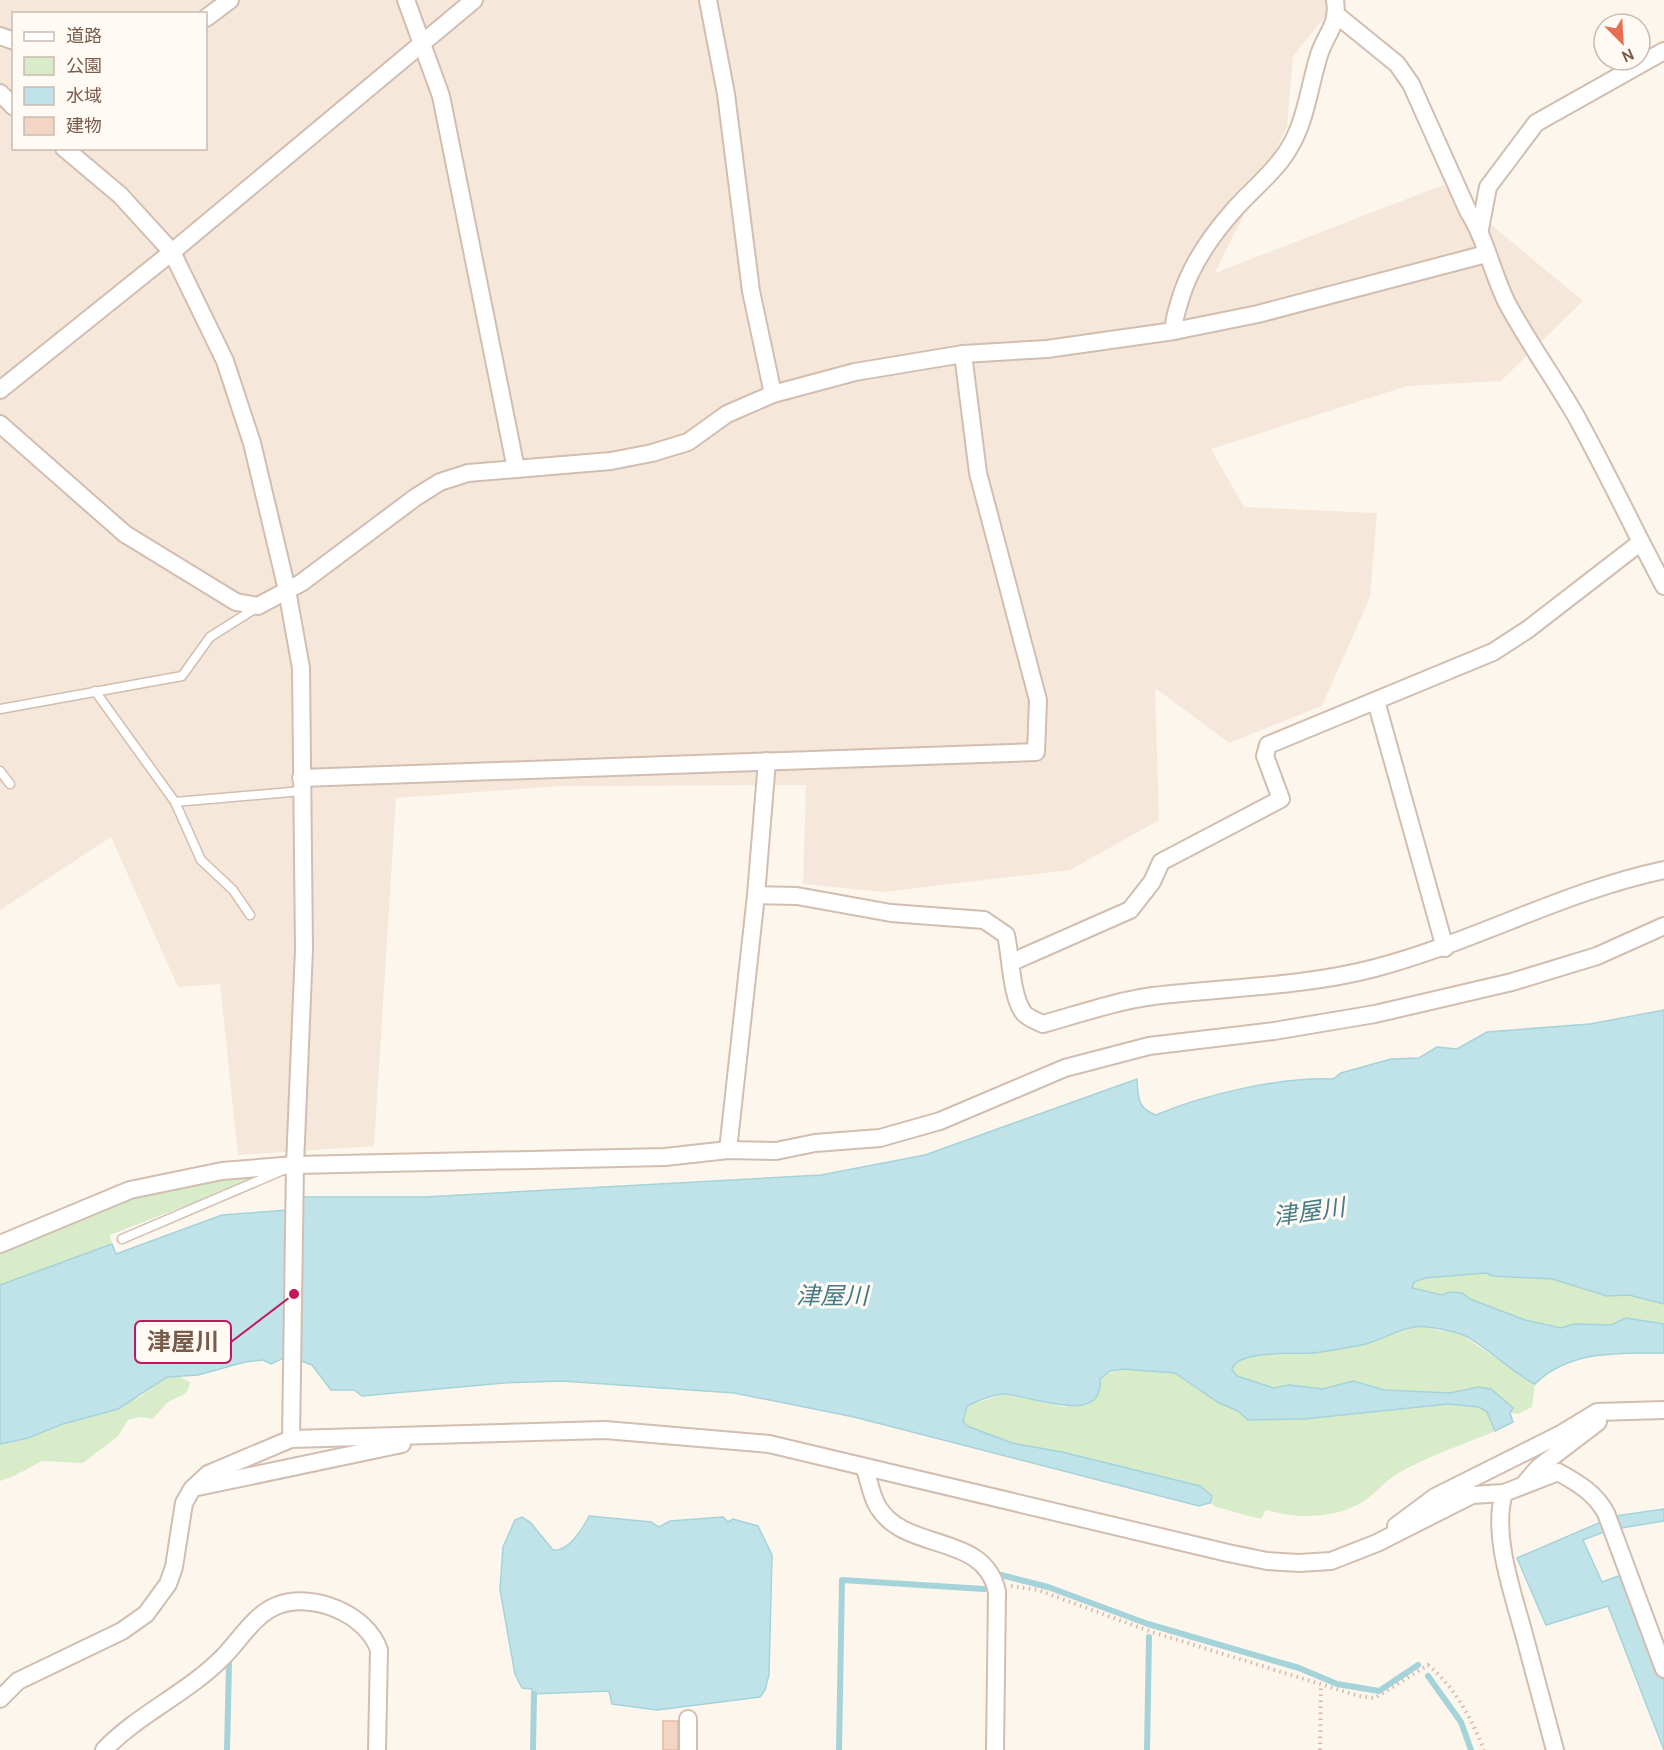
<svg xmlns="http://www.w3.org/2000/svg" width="1664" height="1750" font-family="Cabin,'Noto Sans JP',sans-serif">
	<rect width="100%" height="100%" fill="#fdf6ec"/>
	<!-- residential -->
	<path fill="#f5e8da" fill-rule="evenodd" d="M0,0H1339L1293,56L1287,127L1215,273L1443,185L1583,301L1501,381L1407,386L1211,449L1244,507L1377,513L1370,597L1322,706L1229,743L1155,688L1159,820L1070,870L883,892L803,884L806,785L562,786L396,798L374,1146L238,1155L220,984L178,987L111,837L0,910ZM14,14H206V148H14Z"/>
	<!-- green -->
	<g fill="#d8ecc9">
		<path d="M258,1173L257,1178L110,1235L112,1244L0,1285V1251L160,1188Z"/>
		<path d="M1472,1273L1552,1279L1607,1296L1629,1295L1664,1304V1324L1626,1318L1612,1325L1574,1324L1561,1328L1525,1320L1470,1299L1462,1293L1449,1292L1442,1295L1412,1288L1414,1282L1425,1278Z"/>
		<path d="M1430,1326L1436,1330L1457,1332L1535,1384L1532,1407L1518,1414L1510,1413L1469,1388L1450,1393L1384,1390L1353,1381L1323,1389L1289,1385L1274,1388L1237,1376L1232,1370L1234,1362L1249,1356L1316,1353L1347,1345L1357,1346L1413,1328Z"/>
		<path d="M1124,1369L1175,1373L1219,1403L1238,1411L1248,1420L1304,1419L1448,1404L1479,1407L1487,1412L1495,1431C1463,1445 1427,1456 1397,1474C1384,1482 1374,1495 1361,1503C1331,1519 1298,1519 1266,1510L1261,1519L1216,1507L1210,1503L1212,1496C1201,1481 1179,1482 1162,1478C1128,1471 1096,1461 1063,1452C1037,1446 981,1442 963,1421L967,1406L1003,1394L1065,1407L1100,1390V1379L1103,1375Z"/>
		<path d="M167,1377H180L190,1382C188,1399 176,1395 166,1404C161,1409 158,1414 152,1419L140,1417L128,1420L118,1436L83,1463L42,1461L14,1476L0,1481V1444L28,1438L140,1397Z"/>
	</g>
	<!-- water -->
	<g fill="#bfe3e8" stroke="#a5d3da" stroke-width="1.5">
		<path d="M1664,1010V1304L1629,1295L1607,1296L1552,1279L1493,1276L1486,1273L1425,1278L1414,1282L1412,1288L1442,1295L1449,1292L1462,1293L1470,1299L1525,1320L1561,1328L1574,1324L1611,1325L1626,1318L1664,1324V1353C1620,1353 1569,1350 1535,1384C1512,1374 1477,1336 1454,1332C1446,1330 1436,1328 1428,1327C1404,1323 1380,1343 1357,1346C1343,1348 1327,1352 1312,1353C1295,1354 1234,1350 1232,1370L1237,1376L1274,1388L1289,1385L1323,1389L1353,1381L1384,1390L1450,1393L1478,1387L1491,1389L1513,1408L1510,1413L1513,1422L1495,1431L1487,1412L1479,1407L1448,1404L1304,1419L1248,1420L1238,1411L1219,1403L1175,1373L1124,1369L1110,1371L1100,1379C1105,1429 1024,1393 1002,1394C990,1395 978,1401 967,1406L963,1421L967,1426L1012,1443L1062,1452L1200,1486L1212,1496L1210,1503L1199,1506L854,1417L734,1393L562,1381L504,1383L362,1396L354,1390H331L312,1365L288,1356L271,1364L263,1360L245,1362L198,1375L167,1377L118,1409L63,1424L28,1438L0,1444V1285L112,1244L116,1254L222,1215L288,1210L303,1197H424L821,1175L925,1155L1137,1079C1138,1096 1137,1109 1156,1115C1205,1094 1280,1077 1333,1079L1341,1073L1391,1059L1419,1058L1437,1047L1457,1049L1487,1032L1590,1024Z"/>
		<path d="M1664,1509V1521L1609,1530L1583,1540L1602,1582L1624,1574L1664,1682V1750L1608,1606L1546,1625L1517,1558L1615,1516Z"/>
		<path d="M589,1516L651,1522L659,1527L670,1521L723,1517L728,1522L733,1519L758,1526L772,1555L769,1675L765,1690L760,1697L657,1710L612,1704L609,1691L532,1694V1689L522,1688L515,1674L500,1590L503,1547L515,1520L522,1517L530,1522L553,1550C569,1552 583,1528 589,1516Z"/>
	</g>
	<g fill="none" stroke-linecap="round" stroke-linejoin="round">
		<!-- stream -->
		<g stroke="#a5d3da" stroke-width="6">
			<path d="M1001,1575L1048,1587L1148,1624L1299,1668L1337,1684L1379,1691L1418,1665"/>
			<path d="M1428,1676L1461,1722L1471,1750"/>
			<path d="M227,1750L229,1664"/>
			<path d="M533,1750L534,1694"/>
			<path d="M839,1750L842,1580L984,1589"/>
			<path d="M1147,1750L1149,1637"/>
		</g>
	</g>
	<!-- building -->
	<rect fill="#f3d5c3" stroke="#e6bba3" stroke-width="1.5" x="663" y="1721" width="15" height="29"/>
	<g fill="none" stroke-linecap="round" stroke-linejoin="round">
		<!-- service casing -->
		<g stroke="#d1beb0" stroke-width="11">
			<g id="service">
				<path d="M95,691L175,802L201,860L233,890L250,915"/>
				<path d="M0,709L182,676L210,637L256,608"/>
				<path d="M0,771L10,784"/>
				<path d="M175,802L302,791"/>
				<path d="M122,1239L281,1171"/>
			</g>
		</g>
		<!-- minor casing -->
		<g stroke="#d1beb0" stroke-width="20">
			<g id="minor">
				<path d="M406,0L441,96L516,469"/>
				<path d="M708,0L726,94L751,291L773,394"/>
				<path d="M1338,16L1397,64L1411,84L1468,211C1486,239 1492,273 1507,303C1528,342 1554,378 1576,416C1599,458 1620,500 1641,542"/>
				<path d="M206,18L230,0"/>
				<path d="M0,36L14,41"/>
				<path d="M0,93L14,107"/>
				<path d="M64,148L120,195L172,252L225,361L252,443L287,590L301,668L304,949L295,1165L291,1439"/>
				<path d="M1480,229L1488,187L1536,123L1664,51"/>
				<path d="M1174,331C1173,320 1177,311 1180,300C1190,266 1210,237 1233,211C1251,190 1274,173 1288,150C1306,122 1309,87 1319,55C1326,33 1339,25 1335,0"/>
				<path d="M0,390L172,252L474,0"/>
				<path d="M0,424L125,534L236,602L258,606L301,583L416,497L440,482L468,473L611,461L652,453L688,442L727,414L773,394L855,372L963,354L1047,349L1174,331L1258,314L1486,254"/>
				<path d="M1376,701L1445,948"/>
				<path d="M301,778L1036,752L1038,700L978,473L963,354"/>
				<path d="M756,895L797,896L891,913L984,920L1006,935C1011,957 1011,995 1023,1012C1027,1018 1037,1021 1043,1024C1079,1014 1116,1001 1153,996C1227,987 1303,987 1375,968C1474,942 1564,891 1664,870"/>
				<path d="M1012,962L1130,910L1152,882L1161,862L1281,799L1265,756L1268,745L1493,652L1527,630L1641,542L1664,586"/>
				<path d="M728,1150L756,895L767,761"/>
				<path d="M0,1244L130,1190L222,1171L295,1165L665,1157L728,1150L776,1151L815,1143L880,1138L940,1121L1065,1068L1149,1046L1274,1031L1375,1014L1512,982L1597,956L1664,926"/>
				<path d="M864,1467C869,1479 871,1496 878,1507C906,1553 985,1532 997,1592L995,1750"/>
				<path d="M1526,1482L1539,1467L1598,1422"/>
				<path d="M193,1488L402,1444"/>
				<path d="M1504,1493C1491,1535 1514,1596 1525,1638C1535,1675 1545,1713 1555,1750"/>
				<path d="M1396,1526L1435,1497L1559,1435L1597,1412L1664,1410"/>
				<path d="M0,1699L18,1681L122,1631L146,1614L168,1584L174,1567L184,1503L192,1489L208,1474L291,1439L605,1430L769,1444L1228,1553L1267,1561L1299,1563L1331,1561L1377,1543L1472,1495L1504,1493L1558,1472C1578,1483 1595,1493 1606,1513L1664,1669"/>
				<path d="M104,1750C138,1714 188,1693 223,1657C239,1641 254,1615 276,1606C312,1591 367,1614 379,1650L377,1750"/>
				<path d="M688,1750V1719"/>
			</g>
		</g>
		<!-- path -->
		<g stroke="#d9b8a5" stroke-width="4" stroke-dasharray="1.5 4.5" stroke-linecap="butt">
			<path d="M1011,1586L1038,1590L1149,1631L1359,1696L1375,1698L1428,1665C1454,1686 1472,1719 1484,1750"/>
			<path d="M1320,1750L1321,1685"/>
		</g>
		<!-- service -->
		<use href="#service" stroke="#fff" stroke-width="8"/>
		<!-- minor -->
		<use href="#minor" stroke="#fff" stroke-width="16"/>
	</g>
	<g text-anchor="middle" stroke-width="6" stroke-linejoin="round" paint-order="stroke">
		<!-- water labels -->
		<g font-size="24" font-style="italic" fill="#437c86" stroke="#fffaf3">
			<text transform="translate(1309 1212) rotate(-8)" y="8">津屋川</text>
			<text x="832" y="1304">津屋川</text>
		</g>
	</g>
	<!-- callouts -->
	<path fill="none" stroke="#c2185b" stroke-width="2" d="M294 1294L231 1342"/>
	<circle fill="#c2185b" stroke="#fffaf3" stroke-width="2" cx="294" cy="1294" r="6"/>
	<rect fill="#fffaf3" stroke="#c2185b" stroke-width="2" x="135" y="1321" width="96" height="42" rx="6"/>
	<g font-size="24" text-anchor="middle" font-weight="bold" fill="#7a5c4d">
		<text x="183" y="1350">津屋川</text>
	</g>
	<!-- legend -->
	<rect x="12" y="12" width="195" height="138" fill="#fffaf3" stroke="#cabbb1" stroke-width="1.5"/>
	<rect x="24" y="32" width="30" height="9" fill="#ffffff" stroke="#cabbb1" stroke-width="1.5"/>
	<text x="66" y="42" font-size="18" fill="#7a5c4d">道路</text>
	<rect x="24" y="57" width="30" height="18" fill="#d8ecc9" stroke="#cabbb1" stroke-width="1.5"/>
	<text x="66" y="72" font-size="18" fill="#7a5c4d">公園</text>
	<rect x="24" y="87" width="30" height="18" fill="#bfe3e8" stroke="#cabbb1" stroke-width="1.5"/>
	<text x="66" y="102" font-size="18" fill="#7a5c4d">水域</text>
	<rect x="24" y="117" width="30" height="18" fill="#f3d5c3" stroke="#cabbb1" stroke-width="1.5"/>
	<text x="66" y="132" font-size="18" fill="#7a5c4d">建物</text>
	<!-- north arrow -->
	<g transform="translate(1622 42) rotate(156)"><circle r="28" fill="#fffaf3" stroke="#cabbb1" stroke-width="1.5"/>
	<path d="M0-4.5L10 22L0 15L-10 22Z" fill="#e76f51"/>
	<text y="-9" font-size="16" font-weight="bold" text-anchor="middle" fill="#7a5c4d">N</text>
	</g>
</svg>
